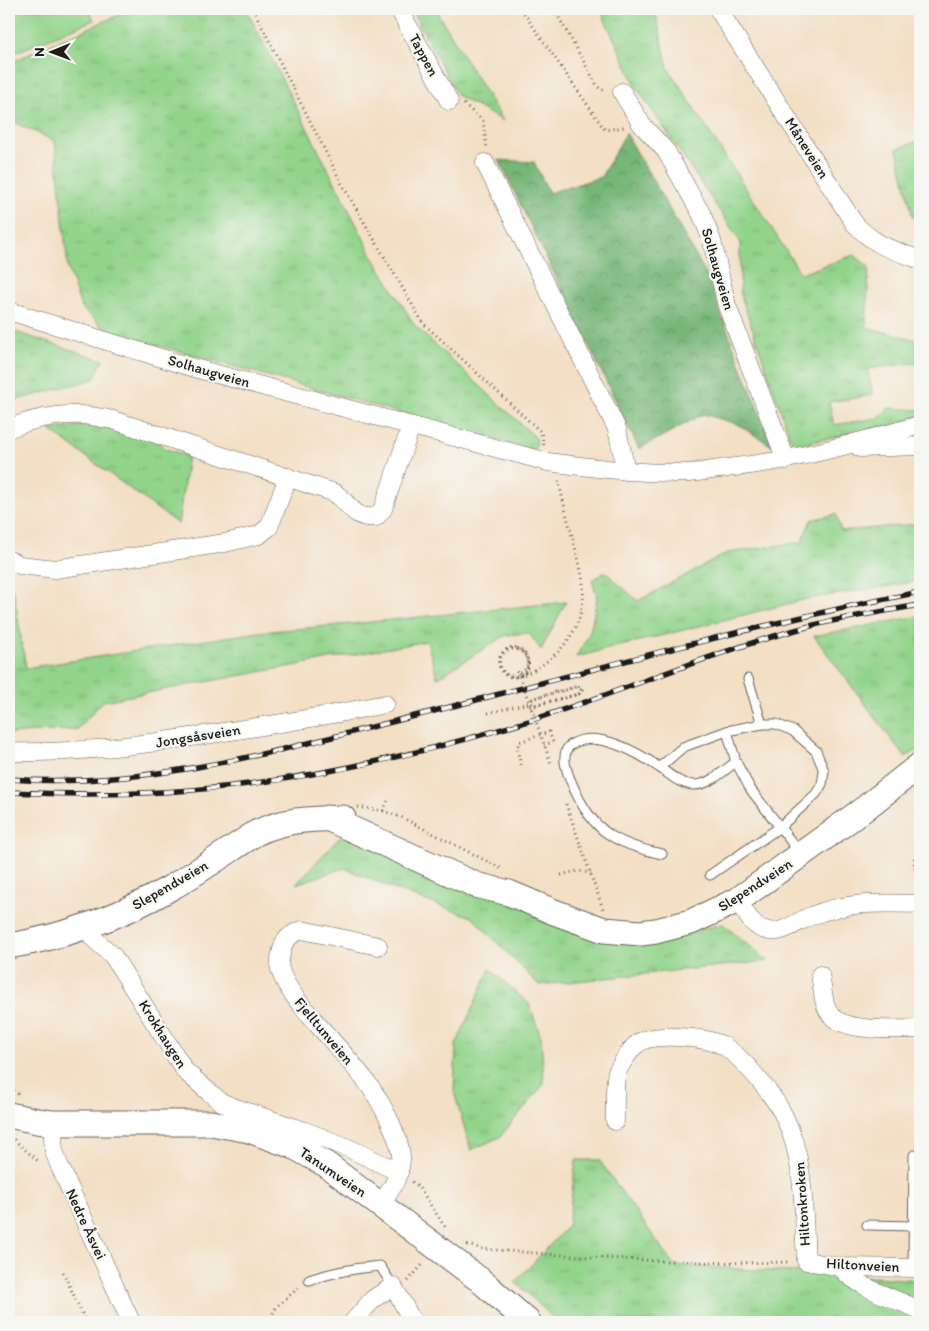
<svg xmlns="http://www.w3.org/2000/svg" width="929" height="1331" font-family="Itim,sans-serif">
	<defs>
		<pattern id="grass-tufts" width="24" height="20" patternUnits="userSpaceOnUse" patternTransform="scale(1.25)"><rect width="24" height="20" fill="#93d48b"/><path d="M3 7l-1-3M5 7V3M7 7l1-3M15 17l-1-3M17 17v-4M19 17l1-3" fill="none" stroke="#7eb577"/></pattern>
		<pattern id="forest-crowns" width="20" height="18" patternUnits="userSpaceOnUse" patternTransform="scale(1.25)"><rect width="20" height="18" fill="#76b677"/><path d="M2 6a3 3 0 1 1 6 0M12 15a3 3 0 1 1 6 0" fill="none" stroke="#609361"/></pattern>
	</defs>
	<rect width="100%" height="100%" fill="#f6f6f2"/>
	<filter id="ink" filterUnits="userSpaceOnUse"><feTurbulence type="fractalNoise" baseFrequency=".02" numOctaves="2"/><feDisplacementMap in="SourceGraphic" scale="10" xChannelSelector="R" yChannelSelector="G"/><feConvolveMatrix kernelMatrix="1 2 1 2 8 2 1 2 1" color-interpolation-filters="sRGB"/></filter>
	<filter id="wash" filterUnits="userSpaceOnUse"><feTurbulence type="fractalNoise" baseFrequency=".0096" numOctaves="4" result="noise"/><feDisplacementMap in="SourceGraphic" scale="20" xChannelSelector="R" yChannelSelector="G"/><feGaussianBlur stdDeviation="1.12" result="paint"/><feColorMatrix in="noise" values="0 0 0 0 0 0 0 0 0 0 0 0 0 0 0 0 0 1.4 0 .05"/><feComposite in="paint" operator="in"/></filter>
	<g filter="url(#wash)">
		<rect width="100%" height="100%" fill="#f3dfc4"/>
		<!-- grass -->
		<g fill="url(#grass-tufts)" stroke="#587854">
			<path d="M132,9H246L373,257L415,326L536,438L537,445L533,450L107,331L81,307L68,269L55,141L9,120V63Z"/>
			<path d="M411,9H435L503,121L458,96Z"/>
			<path d="M600,9H647L655,10L668,68L801,274L854,255L869,267L866,327L920,341V362L867,369L873,395L829,402L834,425L877,418L889,408L920,410V416L900,423L793,446L740,293V241L637,88Z"/>
			<path d="M920,140V215L913,218L897,149Z"/>
			<path d="M9,330L103,360L94,379L9,402Z"/>
			<path d="M103,422L151,432L165,449L188,455L178,524L50,430Z"/>
			<path d="M836,514L841,531L920,524V581L807,599L576,657L590,632L597,598L592,580L605,572L638,601L727,553L802,542L811,520Z"/>
			<path d="M9,579L14,594L26,668L259,632L341,625L566,602L541,650L529,633L506,635L437,678L427,641L103,701L78,729L9,734Z"/>
			<path d="M920,616V638L917,639L920,643V728L917,730L920,735V749L905,757L814,636Z"/>
			<path d="M344,833L598,935L691,931L723,924L768,961L539,985L472,917L409,895L344,868L296,884Z"/>
			<path d="M490,969L529,1004L541,1037L544,1084L500,1137L471,1150L454,1092L456,1045Z"/>
			<path d="M576,1160H599L674,1265L920,1280V1322H558L515,1282L568,1226Z"/>
		</g>
		<!-- forest -->
		<path fill="url(#forest-crowns)" stroke="#49694a" d="M626,133L705,272L772,446L737,424L703,414L639,449L499,160L534,162L549,193L601,177Z"/>
		<!-- garden -->
		<path fill="#93d48b" stroke="#587854" d="M9,9H89L94,20L9,55Z"/>
	</g>
	<g filter="url(#ink)">
		<g fill="none" stroke-linecap="round" stroke-linejoin="round">
			<!-- lane casing -->
			<g stroke="#676057" stroke-width="11">
				<g id="lane">
					<path d="M748,679L762,724"/>
					<path d="M727,731L736,762L751,790L800,853"/>
					<path d="M660,767L683,747L727,731L762,724H776L793,731L816,751L824,771L822,784L816,794L780,827L710,875"/>
					<path d="M662,854C615,844 592,831 573,786C568,775 558,753 572,744C597,729 639,753 660,768C671,775 679,784 693,785C709,786 724,770 736,762"/>
					<path d="M867,1225L914,1226"/>
					<path d="M913,1267L914,1155"/>
					<path d="M309,1280C333,1272 355,1268 380,1266L393,1286"/>
				</g>
			</g>
			<!-- street casing -->
			<g stroke="#676057" stroke-width="19">
				<g id="street">
					<path d="M399,9L449,101"/>
					<path d="M718,9L854,223C873,244 889,249 915,258H920"/>
					<path d="M622,92L642,125L666,151L702,215L712,241L727,306L786,460"/>
					<path d="M485,163L617,429L626,471"/>
					<path d="M9,311L194,368L548,462C595,468 642,474 689,473C702,472 714,470 727,468C793,461 856,443 920,425"/>
					<path d="M9,429C30,419 58,414 82,415C92,416 103,418 113,420L335,493C350,504 354,520 376,517L383,509L411,426"/>
					<path d="M860,448L920,446"/>
					<path d="M9,560L20,565L55,569L225,543L259,535L269,527L288,477"/>
					<path d="M9,752C81,754 153,743 224,732C278,724 332,715 385,704"/>
					<path d="M738,900C746,913 752,928 769,931C783,934 798,921 811,916C848,901 881,903 920,904"/>
					<path d="M87,927L93,938L113,956L185,1071L209,1092L221,1102L236,1108L305,1131L346,1147L399,1172"/>
					<path d="M378,946L302,930C293,933 286,937 283,946C281,954 278,961 280,969C285,987 299,1002 311,1017C329,1038 349,1059 366,1081C379,1098 402,1139 401,1160C400,1177 390,1192 380,1205"/>
					<path d="M820,975C823,987 822,1005 831,1015C845,1033 899,1029 920,1029"/>
					<path d="M615,1121C615,1110 614,1082 617,1072C620,1066 631,1048 637,1044C653,1032 704,1037 722,1045C742,1056 774,1096 784,1116C806,1161 803,1212 806,1261L840,1267L920,1268"/>
					<path d="M52,1123L54,1151L60,1167L131,1322"/>
					<path d="M840,1267C861,1290 892,1297 920,1310"/>
					<path d="M353,1322L373,1299L393,1286L413,1322"/>
				</g>
			</g>
			<!-- secondary casing -->
			<g stroke="#676057" stroke-width="27">
				<g id="secondary">
					<path d="M327,818L476,885L509,893L554,912L604,930L641,933L656,931L691,922L738,900L864,809L920,765"/>
					<path d="M9,946C68,936 120,917 172,887C201,870 228,851 256,833C286,819 311,819 343,818"/>
					<path d="M9,1115L37,1121L52,1123H211L249,1130L293,1146L327,1165L480,1280L528,1322"/>
				</g>
			</g>
			<!-- path -->
			<g stroke="#676057" stroke-width="3" stroke-dasharray="1 4" stroke-linecap="butt">
				<path d="M253,9L343,186L423,323L541,432L544,446"/>
				<path d="M521,9L605,130L624,127"/>
				<path d="M554,9L598,87L602,90H606"/>
				<path d="M464,104L483,121L487,149"/>
				<path d="M534,670C566,651 586,623 583,584C582,571 577,556 574,543C568,522 563,500 558,479"/>
				<path d="M519,674L516,671L520,676"/>
				<path d="M530,707L579,694L582,690L581,688L578,686L533,698L530,701L533,705L579,694L581,689L577,687L532,699"/>
				<path d="M488,713L529,703"/>
				<path d="M540,733L552,766"/>
				<path d="M521,765L517,749L519,742L549,732L553,742L544,745"/>
				<path d="M566,804L603,909"/>
				<path d="M358,807L383,811L401,817L502,869"/>
				<path d="M383,811L389,798"/>
				<path d="M920,844C913,857 912,867 920,879"/>
				<path d="M561,875L577,871L591,873"/>
				<path d="M9,1088L21,1096"/>
				<path d="M9,1139L14,1140L38,1161"/>
				<path d="M412,1182L418,1186L445,1227"/>
				<path d="M467,1245L483,1249C585,1257 688,1265 790,1262"/>
				<path d="M63,1272L86,1322"/>
				<path d="M408,1281L424,1263"/>
				<path d="M268,1322L277,1306L301,1286"/>
			</g>
			<!-- lane -->
			<use href="#lane" stroke="#fff" stroke-width="9"/>
			<!-- street -->
			<use href="#street" stroke="#fff" stroke-width="18"/>
			<!-- secondary -->
			<use href="#secondary" stroke="#fff" stroke-width="25"/>
			<!-- rail casing -->
			<g stroke="#1c1c1c" stroke-width="5.5">
				<g id="rail">
					<path d="M9,779C148,789 281,750 415,716C583,673 750,625 920,592"/>
					<path d="M9,792C70,795 131,795 192,790C304,781 412,756 519,724C618,694 713,651 814,625C849,617 885,611 920,605"/>
				</g>
			</g>
			<!-- rail -->
			<use href="#rail" stroke="#f6f6f2" stroke-width="4" stroke-dasharray="11" stroke-linecap="butt"/>
			<!-- path-bridge -->
			<path stroke="#676057" stroke-width="3" stroke-dasharray="1 4" stroke-linecap="butt" d="M534,670C528,673 520,677 513,677C498,677 494,657 507,650C519,643 533,657 527,670C518,686 491,671 501,655C520,628 544,679 512,676C502,675 497,664 501,656C517,636 540,664 519,674C526,694 533,713 540,733"/>
		</g>
	</g>
	<g text-anchor="middle" stroke-width="4.5" stroke-linejoin="round" paint-order="stroke">
		<!-- street labels -->
		<g font-size="15" fill="#1c1c1c" stroke="#f6f6f2">
			<text transform="translate(424 55) rotate(62)" y="5">Tappen</text>
			<text transform="translate(807 148) rotate(58)" y="5">Måneveien</text>
			<text transform="translate(718 269) rotate(74)" y="5">Solhaugveien</text>
			<text transform="translate(209 371) rotate(16)" y="5">Solhaugveien</text>
			<text transform="translate(198 736) rotate(-9)" y="5">Jongsåsveien</text>
			<text transform="translate(170 885) rotate(-30)" y="5">Slependveien</text>
			<text transform="translate(755 885) rotate(-33)" y="5">Slependveien</text>
			<text transform="translate(324 1031) rotate(50)" y="5">Fjelltunveien</text>
			<text transform="translate(163 1034) rotate(58)" y="5">Krokhaugen</text>
			<text transform="translate(333 1172) rotate(34)" y="5">Tanumveien</text>
			<text transform="translate(802 1204) rotate(-94)" y="5">Hiltonkroken</text>
			<text transform="translate(86 1224) rotate(65)" y="5">Nedre Åsvei</text>
			<text transform="translate(863 1265) rotate(3)" y="5">Hiltonveien</text>
		</g>
	</g>
	<!-- margin -->
	<rect width="929" height="1331" fill="none" stroke="#f6f6f2" stroke-width="30"/>
	<!-- north arrow -->
	<g transform="translate(52 52) rotate(269)" stroke="#f6f6f2" stroke-width="4" paint-order="stroke">
	<path d="M0-4L9 19L0 12L-9 19Z" fill="#1c1c1c"/>
	<text y="-8" font-size="14" font-weight="bold" text-anchor="middle" fill="#1c1c1c">N</text>
	</g>
</svg>
